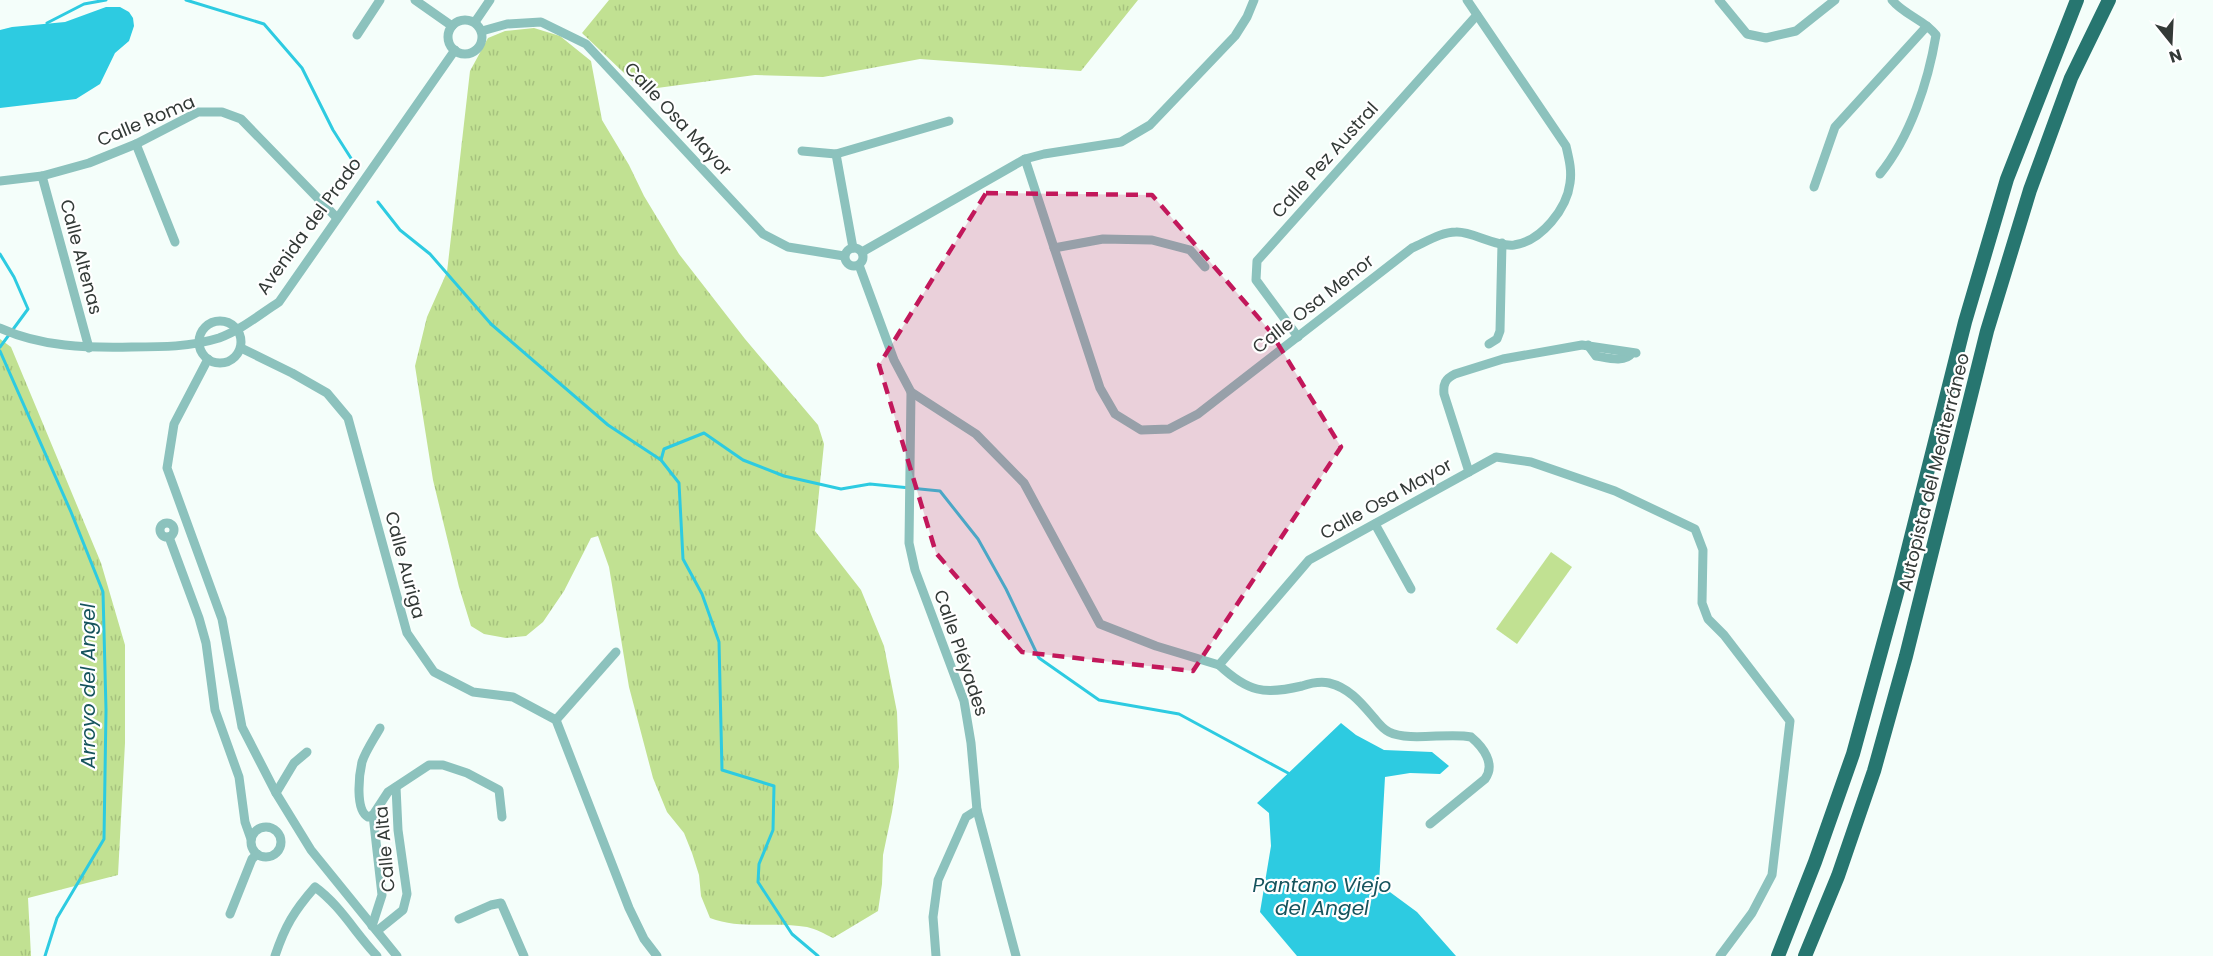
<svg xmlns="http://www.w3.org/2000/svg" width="2213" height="956" font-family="Poppins,sans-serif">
	<defs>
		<pattern id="grass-tufts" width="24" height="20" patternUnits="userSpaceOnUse" patternTransform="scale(1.5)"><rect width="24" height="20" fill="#c1e192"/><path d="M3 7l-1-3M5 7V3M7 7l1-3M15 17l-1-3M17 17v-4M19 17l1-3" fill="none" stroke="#a6c27e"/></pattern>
	</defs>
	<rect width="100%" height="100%" fill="#f4fefa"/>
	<!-- grass -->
	<g fill="url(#grass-tufts)">
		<path d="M609,0H1138L1081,71L920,59L823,77L755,75L642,90L582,33Z"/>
		<path d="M534,28L560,36L591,61L602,120L629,165L644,196L679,254L745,339L818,425L824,444L815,531L861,590L884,646L897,712L899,767L892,812L883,855L882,884L878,911L833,938C825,934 816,929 807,927C775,921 741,930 710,918L701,896L699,875L692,853L684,833L667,812L653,778L629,687L609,567L598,536L591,538L564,591L543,622L526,636L506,638L484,634L471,626L459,587L433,480L415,366L427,317L447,272L470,71L488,38L505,31Z"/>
		<path d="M0,339L11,347L101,563L125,645V743L118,875L28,898L31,956H0Z"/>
	</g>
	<!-- pitch -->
	<path fill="#c1e192" d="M1551,552L1572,567L1517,644L1496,629Z"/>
	<!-- water -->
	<g fill="#2dcbe1">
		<path d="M106,7H120L129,12L133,18L134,26L129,41L115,53L100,84L76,99L0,108V30L12,27L65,22Z"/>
		<path d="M1341,723L1356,735L1384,750L1432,752L1449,766L1440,774L1410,773L1385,777L1379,884L1417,912L1456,956H1297L1260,912L1271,846L1269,813L1257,803Z"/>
	</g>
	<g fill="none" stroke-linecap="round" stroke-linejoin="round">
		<!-- stream -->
		<g stroke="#2dcbe1" stroke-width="3">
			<path d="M186,0L264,24L302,68L333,130L354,163"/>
			<path d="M47,23L84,4L106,0"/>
			<path d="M378,202L400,230L430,254L491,324L608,425L661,460L679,483L683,559L702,594L719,642L722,770L774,786L773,830L759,864L758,882L792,934L818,956"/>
			<path d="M0,254L14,277L28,309L0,347"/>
			<path d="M0,351L71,512L103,592L106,710L104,839L57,918L45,956"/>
			<path d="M661,460L664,449L704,433L743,460L784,476L841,489L870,484L940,491L978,539L1006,589L1039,658L1099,700L1179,714L1288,773L1290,776"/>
		</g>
		<!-- minor -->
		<g stroke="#8cc2bd" stroke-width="9">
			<path d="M415,0L452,26"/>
			<path d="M1719,0L1747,34L1766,38L1796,31L1835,0"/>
			<circle cx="465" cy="37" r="17"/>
			<path d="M475,22L490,0"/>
			<path d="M482,31L507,24L541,22L586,44L763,234L788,247L844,256"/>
			<path d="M357,35L380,0"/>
			<path d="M136,144L175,242"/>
			<path d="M802,151L836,154L949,121"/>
			<path d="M836,154L853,248"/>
			<path d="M1025,159L1100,388L1115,414L1141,430L1169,429L1198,414L1412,248C1426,242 1441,232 1456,232C1472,231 1495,247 1514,245C1542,241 1567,208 1570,183C1572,170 1569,159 1566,146L1467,0"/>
			<path d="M1880,174C1910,137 1928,83 1936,35C1925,20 1904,15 1892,0"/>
			<path d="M42,176L89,348"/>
			<path d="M0,181L42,176L89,163L136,144L198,112H222L241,119L337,218"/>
			<path d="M1814,187L1835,127L1927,26"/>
			<circle cx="854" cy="257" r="9"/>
			<path d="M1054,248L1103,239L1152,240L1190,250L1205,267"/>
			<path d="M862,252L1025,159L1044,154L1121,142L1150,125L1235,36L1247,17L1254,0"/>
			<path d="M859,265L894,360L911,392L976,434L1024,483L1100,624L1156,646L1219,665L1309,560L1496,457L1531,462L1615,491L1695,529L1703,550L1702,603L1708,619L1724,635L1790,721L1772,875L1752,913L1720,956"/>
			<circle cx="220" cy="342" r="21"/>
			<path d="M0,328C42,347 87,348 132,347C162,347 190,347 219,338C241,330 259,315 279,302L455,50"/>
			<path d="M1298,337L1256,280L1257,261L1477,15"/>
			<path d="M1489,344L1497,339L1500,331L1502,243"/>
			<path d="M1588,345L1596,356C1608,358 1625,363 1632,353"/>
			<path d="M241,348L292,373L327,393L348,418L407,633L434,672L473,692L513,697L556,720L629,908L644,939L657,956"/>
			<path d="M208,359L174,424L167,468L222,619L242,727L276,793L311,850L397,956"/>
			<path d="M911,392L909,543L915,570L964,701L971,743L977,810L1016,956"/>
			<path d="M1469,472L1444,394C1443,384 1445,379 1455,374L1503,359L1582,345L1636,353"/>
			<circle cx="167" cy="530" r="7"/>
			<path d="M1375,524L1411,589"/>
			<path d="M169,537L199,618L206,643L215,710L239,777L245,822L251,839"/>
			<path d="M1219,665C1248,692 1264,695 1302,686C1311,683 1319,681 1329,683C1350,688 1362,704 1375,719C1379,724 1383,729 1389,732C1409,742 1450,732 1471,737C1483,747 1496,764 1485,779L1430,824"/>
			<path d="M556,720L616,652"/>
			<path d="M276,793L294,763L307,752"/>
			<path d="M373,815L368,817C355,810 359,775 362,762C366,750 374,739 380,728"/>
			<circle cx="266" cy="842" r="15"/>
			<path d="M230,914L252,859L257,854"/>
			<path d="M459,919L491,905L501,903L524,956"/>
			<path d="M372,926L382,895L373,815L388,792L429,765H443L467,773L499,790L502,817"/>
			<path d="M377,931L403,910L407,894L398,830L396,787"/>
			<path d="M275,956C285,926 294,911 315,887C340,905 356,934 377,956"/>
			<path d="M936,956L933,917L938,880L966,817L977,810"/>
		</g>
		<!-- highway -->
		<g stroke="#277670" stroke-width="14">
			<path d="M1778,956L1815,862L1853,754L1897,593L1965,322L2007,179L2077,0"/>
			<path d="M1805,956L1838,876L1874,771L1906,656L1987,331L2030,190L2071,78L2109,0"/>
		</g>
	</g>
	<!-- marked area -->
	<path fill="#c2185b" fill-opacity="0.2" stroke="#c2185b" stroke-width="4.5" stroke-dasharray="12 8" stroke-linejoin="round" d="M986,193L1152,195L1270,331L1341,447L1193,671L1022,652L936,553L879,365Z"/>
	<g text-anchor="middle" stroke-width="4.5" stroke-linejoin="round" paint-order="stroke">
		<!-- street labels -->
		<g font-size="18" fill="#333a37" stroke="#fff">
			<text transform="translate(678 119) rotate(47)" y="6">Calle Osa Mayor</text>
			<text transform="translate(146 121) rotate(-23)" y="6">Calle Roma</text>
			<text transform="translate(1325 160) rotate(-48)" y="6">Calle Pez Austral</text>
			<text transform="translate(309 226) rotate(-54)" y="6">Avenida del Prado</text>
			<text transform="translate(81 257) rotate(75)" y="6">Calle Altenas</text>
			<text transform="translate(1313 304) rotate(-38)" y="6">Calle Osa Menor</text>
			<text transform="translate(1934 472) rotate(-76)" y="6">Autopista del Mediterráneo</text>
			<text transform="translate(1386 499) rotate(-29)" y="6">Calle Osa Mayor</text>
			<text transform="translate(405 565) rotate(75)" y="6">Calle Auriga</text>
			<text transform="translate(961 653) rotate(71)" y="6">Calle Pléyades</text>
			<text transform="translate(385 849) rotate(-95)" y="6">Calle Alta</text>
		</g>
		<!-- water labels -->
		<g font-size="20" font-style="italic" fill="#16545d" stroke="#fff">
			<text transform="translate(88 686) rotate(-90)" y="7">Arroyo del Angel</text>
			<text x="1322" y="892">Pantano Viejo<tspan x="1322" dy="23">del Angel</tspan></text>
		</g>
	</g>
	<!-- north arrow -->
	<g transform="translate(2171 42) rotate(162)" stroke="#ffffff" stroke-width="4.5" paint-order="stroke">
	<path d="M0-4.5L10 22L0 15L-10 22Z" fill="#333a37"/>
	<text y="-9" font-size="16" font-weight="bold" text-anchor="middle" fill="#333a37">N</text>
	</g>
</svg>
